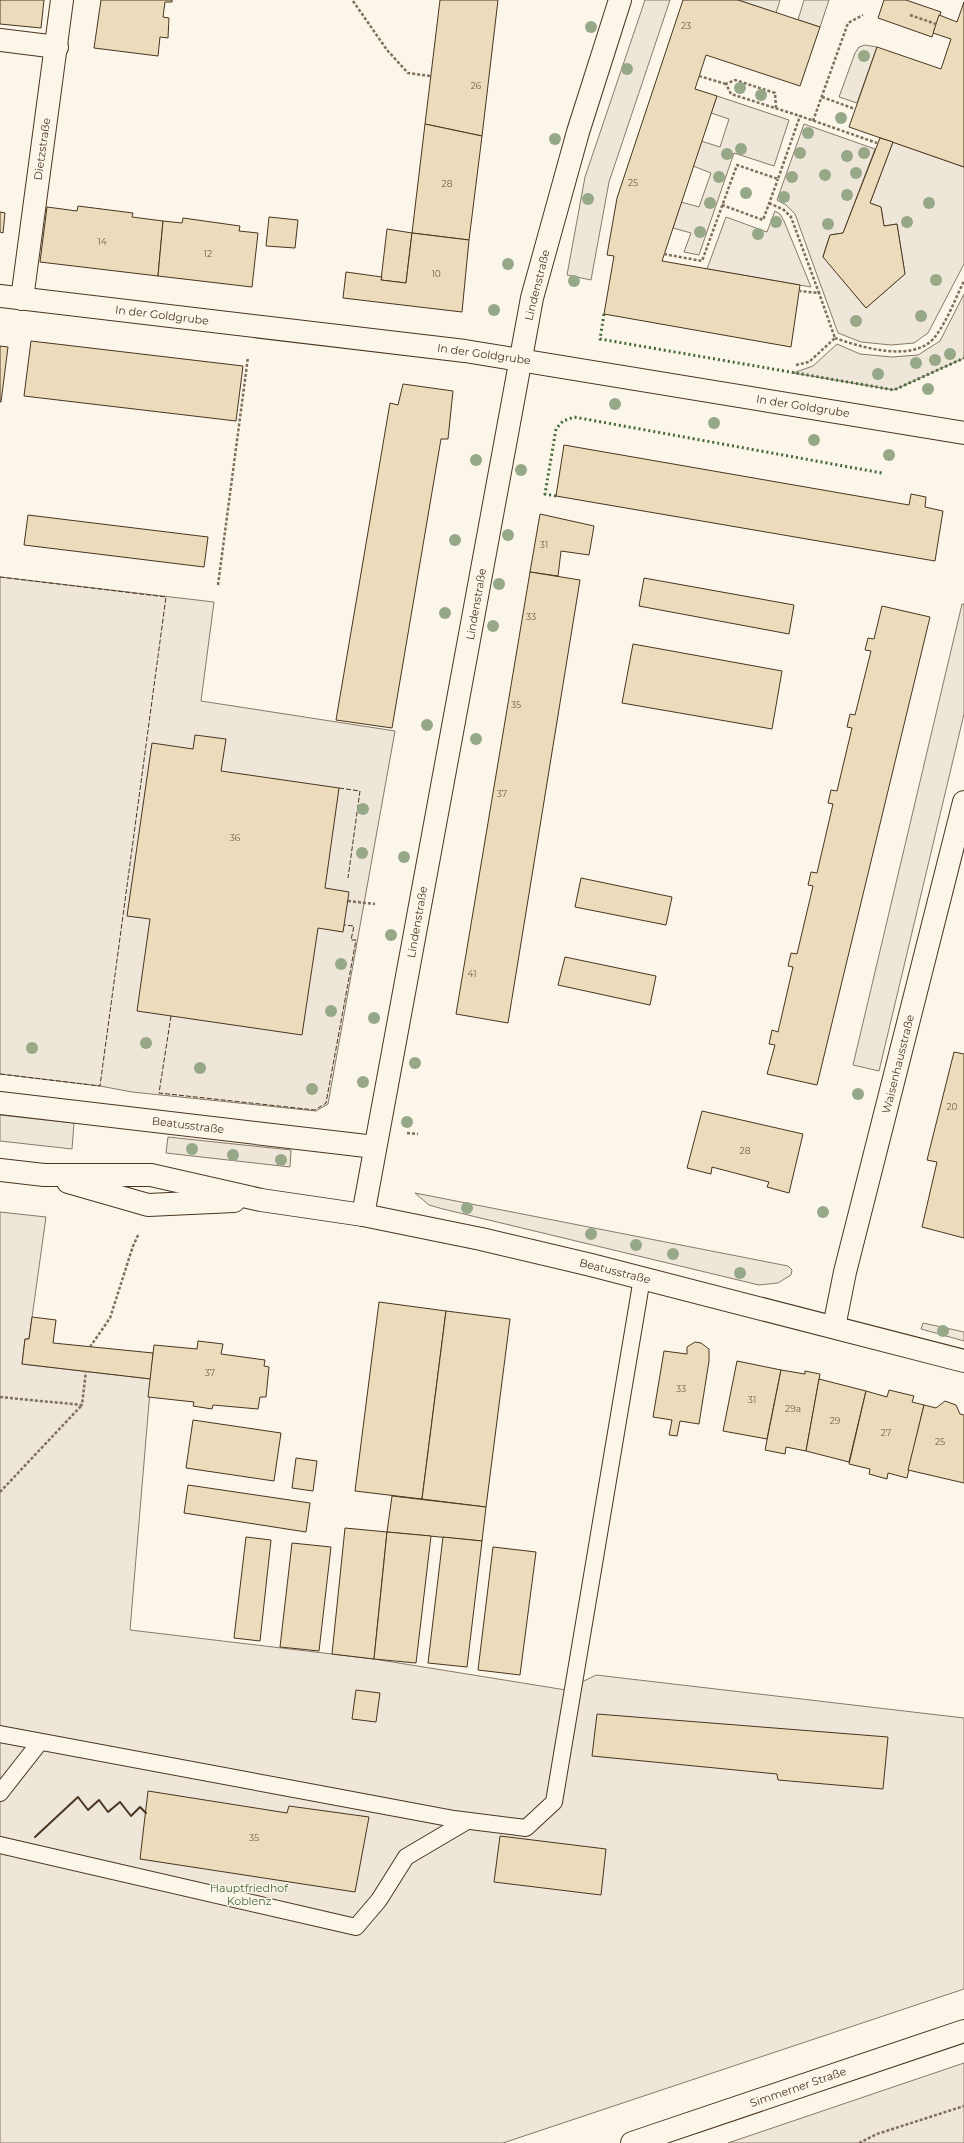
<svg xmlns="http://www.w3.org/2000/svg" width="964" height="2143" font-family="Montserrat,sans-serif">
	<rect width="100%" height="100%" fill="#fbf6e9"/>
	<!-- green -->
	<g fill="#ede6d9" stroke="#887966">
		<path d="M865,45L877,47L857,103L839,97L855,53L859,47Z"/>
		<path d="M717,96L789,120L774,166L734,153L699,255L684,252L691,233L673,228L681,202L699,207L711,173L693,166L701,141L720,147L729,119L711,113Z"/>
		<path d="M804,124L875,149L843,233L830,235L823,256L866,308L905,274L897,224L884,226L881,207L870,203L893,142L964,167V264L928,333L914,343L891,345L861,342L838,333L795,214L786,205L777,200Z"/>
		<path d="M775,211L780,214L784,221L811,287L707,269L726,217L767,232Z"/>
		<path d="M964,294V358L894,390L793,373L813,366L837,344L860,354L892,357L918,355L940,341Z"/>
		<path d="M0,577L214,602L201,701L395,731L328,1104L316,1111L132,1092L100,1086L0,1074Z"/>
		<path d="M168,1137L291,1150L290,1167L166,1153Z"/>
		<path d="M415,1193L788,1266L792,1270L791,1275L778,1283L759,1285L443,1209L429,1205Z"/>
		<path d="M0,1212L46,1217L29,1339H25L22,1364L151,1379L130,1630L374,1659L566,1690L596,1675L964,1718V1989L503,2143H0Z"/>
		<path d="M923,1323L964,1332V1341L921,1329Z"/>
		<path d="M964,2063V2143H728Z"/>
	</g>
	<!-- parking -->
	<g fill="#ede7d9" stroke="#887966">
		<path d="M645,0H670L609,182L591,280L567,275L585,177Z"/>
		<path d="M738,0H780L776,13Z"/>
		<path d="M804,0H829L820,27L798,20Z"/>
		<path d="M962,604H964V714L879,1071L853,1065Z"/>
		<path d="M0,1115L74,1123L72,1149L0,1141Z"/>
	</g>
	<!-- building -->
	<g fill="#ecdcbc" stroke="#4a3520">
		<path d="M0,0H44L41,28L0,24Z"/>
		<path d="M101,0H172V2H165L163,17L169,18L168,38L160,37L158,56L94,48Z"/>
		<path d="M440,0H498L482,136L425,124Z"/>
		<path d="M683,0H738L820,27L800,86L706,55L695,89L717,96L662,261L800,285L791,347L604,314L614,256L607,255L617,198Z"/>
		<path d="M884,0H906L941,12L932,37L878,18Z"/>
		<path d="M964,2V167L849,127L877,47L941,69L951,39L933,33L939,15L957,22Z"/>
		<path d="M425,124L482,136L469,240L412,233Z"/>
		<path d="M880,138L893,142L870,203L881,207L884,226L897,224L905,274L866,308L823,257L830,235L843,233Z"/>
		<path d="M78,206L133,213L132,217L163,221L158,276L40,262L47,207L77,211Z"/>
		<path d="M0,212L5,213L3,233L0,232Z"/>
		<path d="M269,217L298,220L295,248L266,246Z"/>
		<path d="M183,218L240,226L239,231L258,233L252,287L158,276L163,221L182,223Z"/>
		<path d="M387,229L412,233L406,283L381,280Z"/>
		<path d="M412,233L469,240L462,312L343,298L346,272L382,277L381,280L406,283Z"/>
		<path d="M31,341L243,366L236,421L24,396Z"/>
		<path d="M0,346L8,347L1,402H0Z"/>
		<path d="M403,384L453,391L448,439H441L392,728L336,720L390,403L398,405Z"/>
		<path d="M564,445L909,505L911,494L926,497L925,507L943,511L935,561L556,496Z"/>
		<path d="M540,514L594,526L589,555L561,551L558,576L530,572Z"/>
		<path d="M28,515L208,537L204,567L24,545Z"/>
		<path d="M530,572L580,580L508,1023L456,1014Z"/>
		<path d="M644,578L794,605L789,634L639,606Z"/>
		<path d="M882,606L930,617L817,1085L767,1074L775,1045L769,1044L772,1030L778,1032L793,967L788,966L791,953L797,954L813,886L808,885L811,872L817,873L833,804L828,803L831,790L837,791L852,728L847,727L850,714L855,715L871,651L865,650L868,638L874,639Z"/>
		<path d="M633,644L782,671L772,729L622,703Z"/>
		<path d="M195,735L226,739L221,771L339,788L325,888L349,892L343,932L318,928L302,1035L137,1011L150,919L127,916L152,743L193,749Z"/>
		<path d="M581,878L672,897L666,925L575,907Z"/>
		<path d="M565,957L656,976L650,1005L558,985Z"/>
		<path d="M954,1052L964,1054V1238L922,1227L937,1162L927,1160Z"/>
		<path d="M702,1111L803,1134L789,1193L767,1187L769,1182L712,1167L711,1174L687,1168Z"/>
		<path d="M379,1302L446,1311L422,1499L355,1491Z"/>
		<path d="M446,1311L510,1319L486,1507L422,1499Z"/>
		<path d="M32,1317L56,1320L53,1343L153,1353L151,1379L22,1364L25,1339H29Z"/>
		<path d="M198,1341L223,1344L221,1354L265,1360L264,1366L269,1367L266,1397H260L258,1409L213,1405L212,1409L193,1406L194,1402L148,1397L154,1345L197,1349Z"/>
		<path d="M695,1342L701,1343L709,1349V1361L699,1424L680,1421L677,1436L669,1435L672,1420L653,1417L664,1351L687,1354V1347Z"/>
		<path d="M737,1361L781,1370L767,1439L723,1431Z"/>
		<path d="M781,1370L805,1374V1371L820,1374L806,1451L786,1447L785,1454L765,1450Z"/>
		<path d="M819,1379L866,1391L849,1462L806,1451Z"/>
		<path d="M889,1390L914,1396L912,1402L924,1405L907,1478L888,1473L887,1479L869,1474L870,1469L849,1464L866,1391L887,1397Z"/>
		<path d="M945,1401L956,1405L960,1414L964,1415V1483L908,1470L924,1405L936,1408Z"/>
		<path d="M193,1420L281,1433L274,1481L186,1468Z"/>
		<path d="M296,1458L317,1461L313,1491L292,1488Z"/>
		<path d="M188,1485L310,1503L306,1532L184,1513Z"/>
		<path d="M392,1496L486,1507L482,1541L387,1532Z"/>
		<path d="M345,1528L387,1532L374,1659L332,1654Z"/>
		<path d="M387,1532L431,1536L416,1663L374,1659Z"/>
		<path d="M246,1537L271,1540L260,1641L234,1638Z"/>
		<path d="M443,1537L482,1541L467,1667L428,1663Z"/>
		<path d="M292,1543L331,1547L319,1651L280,1647Z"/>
		<path d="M493,1547L536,1552L520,1675L478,1670Z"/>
		<path d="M356,1690L380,1693L376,1722L352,1719Z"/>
		<path d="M597,1714L888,1737L883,1789L778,1780L777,1774L592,1756Z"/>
		<path d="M148,1791L287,1813L289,1806L369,1817L355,1892L140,1859Z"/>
		<path d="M500,1836L606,1849L601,1895L494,1882Z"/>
	</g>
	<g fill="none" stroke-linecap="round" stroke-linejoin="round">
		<!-- service casing -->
		<g stroke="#4a3520" stroke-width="18">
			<g id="service">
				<path d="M0,1734L454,1819L526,1828L554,1802L642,1278"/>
				<path d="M0,1793L40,1742"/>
				<path d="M0,1845L356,1927L379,1900L406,1857L467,1821"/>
			</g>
		</g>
		<!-- minor casing -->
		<g stroke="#4a3520" stroke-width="24">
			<g id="minor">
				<path d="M0,40L57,47"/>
				<path d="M0,296L465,351L964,433"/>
				<path d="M22,299L62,0"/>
				<path d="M0,1103L375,1147"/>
				<path d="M363,1215L532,298L578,132L620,0"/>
				<path d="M834,1327L845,1272L964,802"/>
			</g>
		</g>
		<!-- tertiary casing -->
		<g stroke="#4a3520" stroke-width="24">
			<g id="tertiary">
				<path d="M0,1170L44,1175H151L261,1200L363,1215L481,1239L591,1265L964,1361"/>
				<path d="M68,1182L148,1205L234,1201"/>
				<path d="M632,2143L964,2031"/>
			</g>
		</g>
		<!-- path -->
		<g stroke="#7f6f5c" stroke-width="2.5" stroke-dasharray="3 2" stroke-linecap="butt">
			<path d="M353,1L387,50L408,73L430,76"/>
			<path d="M910,15L936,24"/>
			<path d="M699,76L726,84"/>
			<path d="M822,97L855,109"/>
			<path d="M776,108L775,93L735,80L726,84L731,94L800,116"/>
			<path d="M813,121L848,23L863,15"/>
			<path d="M769,203L784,210L791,217L819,293L800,291"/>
			<path d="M722,205L763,220L778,179"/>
			<path d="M664,254L702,261L737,165L778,179L800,116L877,143"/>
			<path d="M835,338C860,347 913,363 934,338C947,322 955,299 964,281"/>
			<path d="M796,365L809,362L835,338L819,293"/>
			<path d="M218,585L248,357"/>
			<path d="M348,901L375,904"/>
			<path d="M407,1133L418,1134"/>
			<path d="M90,1347L110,1318L133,1246L139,1233"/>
			<path d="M0,1397L82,1405L86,1371"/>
			<path d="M0,1492L82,1405"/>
			<path d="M859,2143L877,2134L964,2106"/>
		</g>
		<!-- service -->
		<use href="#service" stroke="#fbf6e9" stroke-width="16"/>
		<!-- minor -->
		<use href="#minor" stroke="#fbf6e9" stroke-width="22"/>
		<!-- tertiary -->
		<use href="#tertiary" stroke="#fbf6e9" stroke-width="22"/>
		<!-- hedge -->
		<g stroke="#436837" stroke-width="3" stroke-dasharray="2 3" stroke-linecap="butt">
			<path d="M604,314L600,339L894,390L964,358"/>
			<path d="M556,496L545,494L556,429L563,421L574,417L882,473"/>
		</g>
		<!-- fence -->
		<g stroke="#4a3520" stroke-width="1" stroke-dasharray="5 2" stroke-linecap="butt">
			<path d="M0,577L166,597L100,1086L0,1074"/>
			<path d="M339,788L360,791L348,878"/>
			<path d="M171,1016L159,1093L315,1110L326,1103L356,940H351L354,926L344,925"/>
		</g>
		<!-- wall -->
		<path stroke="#4a3520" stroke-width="2" d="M35,1837L78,1797L88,1810L99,1800L108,1812L120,1802L131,1816L140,1807L146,1813"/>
	</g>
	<!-- trees -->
	<g fill="#96a887">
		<circle cx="591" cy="27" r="6"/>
		<circle cx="864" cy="56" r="6"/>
		<circle cx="627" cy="69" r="6"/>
		<circle cx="740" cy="88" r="6"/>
		<circle cx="761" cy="95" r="6"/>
		<circle cx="841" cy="118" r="6"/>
		<circle cx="808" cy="133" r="6"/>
		<circle cx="555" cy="139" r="6"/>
		<circle cx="741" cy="149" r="6"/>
		<circle cx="800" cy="153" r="6"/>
		<circle cx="864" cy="153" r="6"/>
		<circle cx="727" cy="154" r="6"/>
		<circle cx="847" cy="156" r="6"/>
		<circle cx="856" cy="173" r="6"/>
		<circle cx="825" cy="175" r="6"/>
		<circle cx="719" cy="177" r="6"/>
		<circle cx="792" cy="177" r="6"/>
		<circle cx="746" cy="193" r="6"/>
		<circle cx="847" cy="195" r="6"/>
		<circle cx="784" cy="197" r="6"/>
		<circle cx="588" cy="199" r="6"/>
		<circle cx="710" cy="203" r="6"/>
		<circle cx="929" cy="203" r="6"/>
		<circle cx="776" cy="222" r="6"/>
		<circle cx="907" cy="222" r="6"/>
		<circle cx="828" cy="224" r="6"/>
		<circle cx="700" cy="232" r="6"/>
		<circle cx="758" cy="234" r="6"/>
		<circle cx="508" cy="264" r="6"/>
		<circle cx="936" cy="280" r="6"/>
		<circle cx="574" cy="281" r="6"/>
		<circle cx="494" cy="310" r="6"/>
		<circle cx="921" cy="316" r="6"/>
		<circle cx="856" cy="321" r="6"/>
		<circle cx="950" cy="354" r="6"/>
		<circle cx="935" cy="360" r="6"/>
		<circle cx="916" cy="363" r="6"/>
		<circle cx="878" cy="374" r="6"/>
		<circle cx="928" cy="389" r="6"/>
		<circle cx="615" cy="404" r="6"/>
		<circle cx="714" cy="423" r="6"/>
		<circle cx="814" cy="440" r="6"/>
		<circle cx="889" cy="455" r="6"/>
		<circle cx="476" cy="460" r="6"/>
		<circle cx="521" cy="470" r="6"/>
		<circle cx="508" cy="535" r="6"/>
		<circle cx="455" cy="540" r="6"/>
		<circle cx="499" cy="584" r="6"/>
		<circle cx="445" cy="613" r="6"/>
		<circle cx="493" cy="626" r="6"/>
		<circle cx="427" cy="725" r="6"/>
		<circle cx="476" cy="739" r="6"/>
		<circle cx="363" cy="809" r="6"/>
		<circle cx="362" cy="853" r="6"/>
		<circle cx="404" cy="857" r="6"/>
		<circle cx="391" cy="935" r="6"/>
		<circle cx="341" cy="964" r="6"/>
		<circle cx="331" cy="1011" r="6"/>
		<circle cx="374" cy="1018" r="6"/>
		<circle cx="146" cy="1043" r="6"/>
		<circle cx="32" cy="1048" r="6"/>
		<circle cx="415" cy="1063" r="6"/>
		<circle cx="200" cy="1068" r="6"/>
		<circle cx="363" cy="1082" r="6"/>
		<circle cx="312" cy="1089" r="6"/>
		<circle cx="858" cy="1094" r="6"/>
		<circle cx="407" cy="1122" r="6"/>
		<circle cx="192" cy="1149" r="6"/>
		<circle cx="233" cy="1155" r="6"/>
		<circle cx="281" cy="1160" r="6"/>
		<circle cx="467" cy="1208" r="6"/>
		<circle cx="823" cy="1212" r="6"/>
		<circle cx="591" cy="1234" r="6"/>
		<circle cx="636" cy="1245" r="6"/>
		<circle cx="673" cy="1254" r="6"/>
		<circle cx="740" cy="1273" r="6"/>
		<circle cx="943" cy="1331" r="6"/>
	</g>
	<g text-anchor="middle" stroke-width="3" stroke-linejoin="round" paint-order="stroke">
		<!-- number labels -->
		<g font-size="9" fill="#725f47">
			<text x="686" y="29">23</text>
			<text x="476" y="89">26</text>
			<text x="633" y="186">25</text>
			<text x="447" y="187">28</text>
			<text x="102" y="245">14</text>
			<text x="208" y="257">12</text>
			<text x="436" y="277">10</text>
			<text x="544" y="548">31</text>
			<text x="531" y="620">33</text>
			<text x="516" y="708">35</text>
			<text x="502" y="797">37</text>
			<text x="235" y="841">36</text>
			<text x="472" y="977">41</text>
			<text x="952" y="1110">20</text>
			<text x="745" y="1154">28</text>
			<text x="210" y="1376">37</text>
			<text x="681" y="1392">33</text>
			<text x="752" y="1403">31</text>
			<text x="793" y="1412">29a</text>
			<text x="835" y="1424">29</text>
			<text x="886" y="1436">27</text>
			<text x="940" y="1445">25</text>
			<text x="254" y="1841">35</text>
		</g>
		<!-- street labels -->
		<g font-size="11" fill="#4a3520" stroke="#fbf6e9">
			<text transform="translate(42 149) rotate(-82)" y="4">Dietzstraße</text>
			<text transform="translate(537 285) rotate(-76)" y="4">Lindenstraße</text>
			<text transform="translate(162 315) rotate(7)" y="4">In der Goldgrube</text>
			<text transform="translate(484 354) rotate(8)" y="4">In der Goldgrube</text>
			<text transform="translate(803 406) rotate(9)" y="4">In der Goldgrube</text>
			<text transform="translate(476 604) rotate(-80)" y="4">Lindenstraße</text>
			<text transform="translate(417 922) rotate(-80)" y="4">Lindenstraße</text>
			<text transform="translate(898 1064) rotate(-76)" y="4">Waisenhausstraße</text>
			<text transform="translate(188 1125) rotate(7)" y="4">Beatusstraße</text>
			<text transform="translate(615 1271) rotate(14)" y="4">Beatusstraße</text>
			<text transform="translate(798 2087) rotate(-19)" y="4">Simmerner Straße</text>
		</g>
		<!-- park labels -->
		<g font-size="11" fill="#436837" stroke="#fbf6e9">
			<text x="249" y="1892">Hauptfriedhof<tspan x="249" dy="13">Koblenz</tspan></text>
		</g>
	</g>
</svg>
